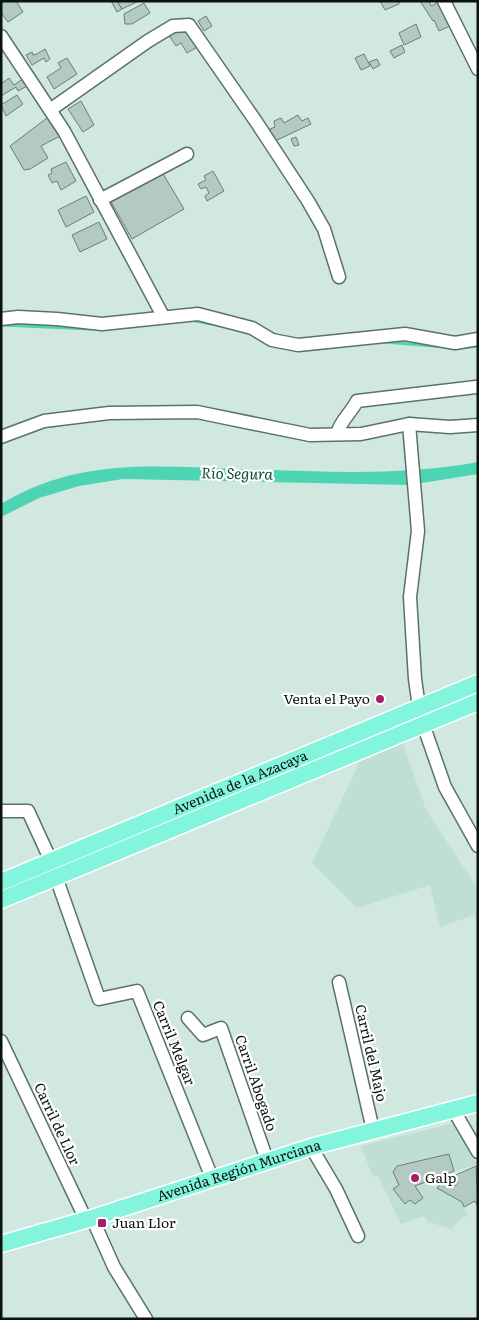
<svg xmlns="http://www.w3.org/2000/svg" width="479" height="1320" font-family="Literata,serif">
	<rect width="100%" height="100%" fill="#d1e8e0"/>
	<!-- built -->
	<g fill="#bfdfd4">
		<path d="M403,743L426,810L478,889V923L474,915L440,927L430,885L357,908L312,863L360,761Z"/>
		<path d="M454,1123L477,1164L426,1181L462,1202L468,1216L462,1218L451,1229L428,1222L424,1216L401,1224L378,1176L373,1177L361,1146Z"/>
	</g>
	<!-- water -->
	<path fill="#4dd4b2" d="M478,462V474L409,485L123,479L79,486L39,498L1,517V504C77,458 152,466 236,469C317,471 398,477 478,462Z"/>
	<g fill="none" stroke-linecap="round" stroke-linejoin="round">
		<!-- stream -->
		<g stroke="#4dd4b2" stroke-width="3">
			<path d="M191,320L211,324"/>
			<path d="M2,325L91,329"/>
			<path d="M104,329L130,327"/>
			<path d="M385,342L446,347"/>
			<path d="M462,348L478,346"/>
			<path d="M305,350L326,348"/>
		</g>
	</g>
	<!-- building -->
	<g fill="#b3cac2" stroke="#697e77">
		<path d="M1,1H16L23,12L8,22L1,13Z"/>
		<path d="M111,1H117L122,9L117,12Z"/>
		<path d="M117,1H139L122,9Z"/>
		<path d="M380,1H399V4L385,10Z"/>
		<path d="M420,1H429L431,6L441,1L452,25L439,31L434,20L433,21Z"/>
		<path d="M144,3L150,13L132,24H125L124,14Z"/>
		<path d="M206,16L212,26L204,31L198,21Z"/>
		<path d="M416,24L421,37L404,45L399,33Z"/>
		<path d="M184,28L199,46L187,53L181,43L176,46L168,34Z"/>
		<path d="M402,45L405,52L394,58L390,51Z"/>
		<path d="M45,49L50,59L46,62L44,58L32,65L26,55L32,52L33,55L37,54Z"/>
		<path d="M364,54L370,66L361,70L355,58Z"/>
		<path d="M67,58L77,74L54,89L47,77L61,68L58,63Z"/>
		<path d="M377,59L380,65L373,69L369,62Z"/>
		<path d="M9,78L14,85L23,79L27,86L18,91L16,87L1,96V84Z"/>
		<path d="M17,95L23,104L6,116L1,105Z"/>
		<path d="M81,101L94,125L83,132L68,109Z"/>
		<path d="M51,115L64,134L41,146L48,158L30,169L24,170L10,146Z"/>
		<path d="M298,115L302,121L308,118L311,124L273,142L270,129L275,127L274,121L281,118L284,123Z"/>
		<path d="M296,137L299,145L294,146L291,139Z"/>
		<path d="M66,162L76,181L61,190L57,181L52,183L48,175L52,173L51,169Z"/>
		<path d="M213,171L224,191L207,201L205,196L209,193L206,187L201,189L198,184L206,180L204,176Z"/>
		<path d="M162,172L184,209L132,239L110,200Z"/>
		<path d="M86,196L94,212L66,227L58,210Z"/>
		<path d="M99,222L107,239L80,252L72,235Z"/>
		<path d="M449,1154L454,1171L415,1186L423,1198L415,1204L410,1200L405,1204L393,1189L399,1185L393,1172L397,1166Z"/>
		<path d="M476,1166L478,1207L475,1201L464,1207L462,1202L437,1188L442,1181L455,1186L458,1182L456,1175Z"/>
	</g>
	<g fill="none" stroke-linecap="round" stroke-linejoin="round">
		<!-- minor casing -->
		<g stroke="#5c716a" stroke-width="15">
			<g id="minor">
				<path d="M444,1L478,69"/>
				<path d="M1,36L64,131L163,316"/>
				<path d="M50,110L148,41L173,26L189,25L257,123L308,201L324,229L339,277"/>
				<path d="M100,200L187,154"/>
				<path d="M1,319L18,317L57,319L102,324L198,314L252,328L272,340L298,345L405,334L455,343L478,339"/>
				<path d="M409,424L418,531L410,597L415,679L419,707"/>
				<path d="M337,434C340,421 351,413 357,401L476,387"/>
				<path d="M1,437L44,421L109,413L197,412L310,435L361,434L409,424L450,427L478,425"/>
				<path d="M423,724L445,787L478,846"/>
				<path d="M1,811H28L51,861"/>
				<path d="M56,877L99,999L137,991L212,1178"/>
				<path d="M339,982L373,1130"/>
				<path d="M188,1018L203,1035L221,1028L267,1160"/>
				<path d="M1,1041L86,1220"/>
				<path d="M454,1111L478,1152"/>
				<path d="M311,1147L336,1189L358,1236"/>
				<path d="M92,1218L114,1267L146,1319"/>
			</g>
		</g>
		<!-- major casing -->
		<g stroke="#fff" stroke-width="19">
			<g id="major">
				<path id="s1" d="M1,882L478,683"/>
				<path d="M1,900L478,702"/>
				<path id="s2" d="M1,1244L92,1218L311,1147L478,1103"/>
			</g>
		</g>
		<!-- minor -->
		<use href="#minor" stroke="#fff" stroke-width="12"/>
		<!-- major -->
		<use href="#major" stroke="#83f5dc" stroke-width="16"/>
	</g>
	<!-- markers -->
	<g fill="#a61f69" stroke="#fff" stroke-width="2">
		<circle cx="380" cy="699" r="5"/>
		<circle cx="415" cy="1178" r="5"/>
		<rect x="97" y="1218" width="10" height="10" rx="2.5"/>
	</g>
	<g text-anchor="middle" stroke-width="4.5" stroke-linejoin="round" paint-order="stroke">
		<!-- poi labels -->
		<g font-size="14" fill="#0b1310" stroke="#fff" text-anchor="start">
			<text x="370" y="704" text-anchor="end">Venta el Payo</text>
			<text x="425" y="1183">Galp</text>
			<text x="112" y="1228">Juan Llor</text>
		</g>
		<!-- street labels -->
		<g font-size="14" fill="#0b1310" stroke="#fff">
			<text dy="5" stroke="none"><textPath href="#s1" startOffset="259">Avenida de la Azacaya</textPath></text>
			<text transform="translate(174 1043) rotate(68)" y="5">Carril Melgar</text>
			<text transform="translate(371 1053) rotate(77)" y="5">Carril del Majo</text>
			<text transform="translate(256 1083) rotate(71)" y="5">Carril Abogado</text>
			<text transform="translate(57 1124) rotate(65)" y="5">Carril de Llor</text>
			<text dy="5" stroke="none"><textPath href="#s2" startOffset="249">Avenida Región Murciana</textPath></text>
		</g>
		<!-- water labels -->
		<g font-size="15" font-style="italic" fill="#154d3f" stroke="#fff">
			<text transform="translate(237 474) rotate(1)" y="5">Río Segura</text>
		</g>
	</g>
	<!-- border -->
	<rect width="479" height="1320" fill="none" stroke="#0b1310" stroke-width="5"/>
</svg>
